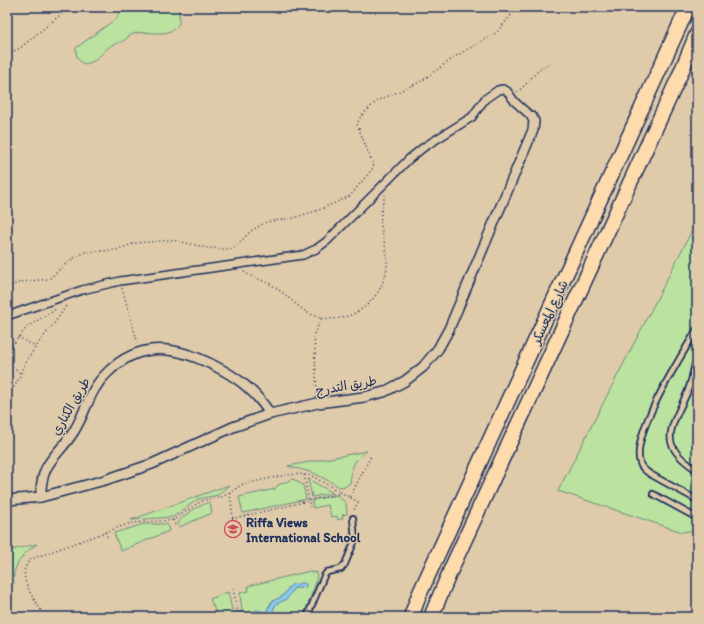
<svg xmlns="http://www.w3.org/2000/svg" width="704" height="624" font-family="Itim,'Playpen Sans Arabic',sans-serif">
	<rect width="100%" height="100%" fill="#dfcbaa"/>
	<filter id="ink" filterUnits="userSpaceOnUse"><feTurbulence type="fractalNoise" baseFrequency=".025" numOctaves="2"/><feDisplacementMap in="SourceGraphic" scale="8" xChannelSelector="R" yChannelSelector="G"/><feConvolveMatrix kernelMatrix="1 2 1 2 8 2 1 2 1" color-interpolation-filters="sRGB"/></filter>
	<g filter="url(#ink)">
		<!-- green -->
		<g fill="#bbe39f" stroke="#6b897e">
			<path d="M122,7H176L179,11V23C170,40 149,29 133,34C129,35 127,39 123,41C118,44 113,43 109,47C100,54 96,63 84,64C77,60 76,55 76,48L117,18Z"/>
			<path d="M697,221V530L682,532L558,491Z"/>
			<path d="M367,451C352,460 352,468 350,483L346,486L340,487L314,473L288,466Z"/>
			<path d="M293,479L303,485L306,499L243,513L239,497L275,489L278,485Z"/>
			<path d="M308,479L333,493L312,497Z"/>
			<path d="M229,485L218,495L198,499L173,517L131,520Z"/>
			<path d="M337,495L346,503L347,514L342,515L343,518L338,520L337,516L331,517L328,505L313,508L312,500Z"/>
			<path d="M210,502L212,513L179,527L178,524C180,516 202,504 210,502Z"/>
			<path d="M144,524H167L169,531L121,551L114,533Z"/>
			<path d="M37,544C24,553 11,566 14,584L7,573V551Z"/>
			<path d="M310,571L311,573L317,572L316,582L303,617H270L276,604L285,600L294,588H301L303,583L289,587L283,596L271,602L266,612L256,610L252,613L242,612L240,593L249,591L248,586Z"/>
			<path d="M228,592L233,614L226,617H218L210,599Z"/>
		</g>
		<!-- water -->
		<path fill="#8bcbec" stroke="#5e8db3" d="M303,583L306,584V587L294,588L287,599L276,604L270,617H225L242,612L252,613L256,610L266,612L273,601L283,596L291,585Z"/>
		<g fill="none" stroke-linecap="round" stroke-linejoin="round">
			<!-- service casing -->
			<g stroke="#1b2f5e" stroke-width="8">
				<g id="service">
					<path d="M697,329C682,356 630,434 640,463C641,468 646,471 650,474L697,500"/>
					<path d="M697,357C693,369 692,382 687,393C671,429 656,444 697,470"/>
					<path d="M653,494L697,518"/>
					<path d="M307,617L324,576L327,572L341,569L345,564L355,540L353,518"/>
				</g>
			</g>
			<!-- pedestrian casing -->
			<g stroke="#1b2f5e" stroke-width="10">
				<path id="pedestrian" d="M7,316L82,290L120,281L303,255L316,249L327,241L409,159L424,147L472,117L485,99L498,90L503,89L507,91L515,102L532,117"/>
			</g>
			<!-- minor casing -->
			<g stroke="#1b2f5e" stroke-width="12">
				<g id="minor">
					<path d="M41,497C40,461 58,457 74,431C86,412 89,390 107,373C140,340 175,346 213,365C237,377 256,391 270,414"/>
					<path d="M7,500L41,497L105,480L152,464L233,427L270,414L318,403L364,397L384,392L405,381L423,367L438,349L449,329L533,130L534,121L532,117"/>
				</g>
			</g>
			<!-- primary casing -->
			<g stroke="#1b2f5e" stroke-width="17">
				<g id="primary">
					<path d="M411,617L419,595L688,7"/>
					<path d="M431,617L452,567L679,77L697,34"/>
				</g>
			</g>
			<!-- path -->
			<g stroke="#1b2f5e" stroke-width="1.5" stroke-dasharray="1 3" stroke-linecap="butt">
				<path d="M510,7L512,13"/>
				<path d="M7,52L10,53L20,48L70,7"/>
				<path d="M517,92C532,81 535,68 554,62"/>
				<path d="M244,272C253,278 263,280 272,285C285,293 295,305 308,313C343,331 382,305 387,267C388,252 383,240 381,225C380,215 382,205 385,195"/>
				<path d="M7,287L21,282L49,279L69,261L85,252L116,250L135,243L173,240L208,248L230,249L236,246L251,231L266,222L293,218L319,210L350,196L374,167L357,124L361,116L377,101L420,82L456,56L496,33L518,7"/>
				<path d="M122,288L138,344"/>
				<path d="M18,337L35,346"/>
				<path d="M7,352L27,327L56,309"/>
				<path d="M7,361L20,373"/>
				<path d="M7,392C18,388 20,372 26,362C38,341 55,325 67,304"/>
				<path d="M317,394L314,334L322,317"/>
				<path d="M304,475L310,507"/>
				<path d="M230,493L234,527"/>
				<path d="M350,497L371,456"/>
				<path d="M232,519L341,493"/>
				<path d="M173,520L175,525"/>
				<path d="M105,532L108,538"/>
				<path d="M233,589L239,617"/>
				<path d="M45,617C36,601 13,575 31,559L131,523L173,520L201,501L224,496L243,484L286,475L301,474L312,476L358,502L353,512"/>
			</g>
			<!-- service -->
			<use href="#service" stroke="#dfcbaa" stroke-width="4.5"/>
			<!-- pedestrian -->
			<use href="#pedestrian" stroke="#dfcbaa" stroke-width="7"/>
			<!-- minor -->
			<use href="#minor" stroke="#dfcbaa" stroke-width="9"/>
			<!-- primary -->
			<use href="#primary" stroke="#fedbac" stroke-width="14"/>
		</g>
	</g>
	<!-- icons -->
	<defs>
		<g id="school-ring" transform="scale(0.9)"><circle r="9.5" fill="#dfcbaa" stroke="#d1495b" stroke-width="1.5"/><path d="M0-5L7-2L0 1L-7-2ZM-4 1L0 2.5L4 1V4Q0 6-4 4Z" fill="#d1495b"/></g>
	</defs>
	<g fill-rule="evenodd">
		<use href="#school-ring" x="233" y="529"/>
	</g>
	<g text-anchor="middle" stroke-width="3" stroke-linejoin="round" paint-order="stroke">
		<!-- street labels -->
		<g font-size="13" fill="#1b2f5e" stroke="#dfcbaa">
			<text transform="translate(549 312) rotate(-65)" y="5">شارع المعسكر</text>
			<text transform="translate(346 385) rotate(-10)" y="5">طريق التدرج</text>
			<text transform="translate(70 406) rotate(-60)" y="5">طريق الكناري</text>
		</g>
		<!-- poi labels -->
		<g font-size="13" font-weight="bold" fill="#1b2f5e" stroke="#dfcbaa" text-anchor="start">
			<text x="246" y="527">Riffa Views<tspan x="246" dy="15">International School</tspan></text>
		</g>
	</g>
	<!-- margin -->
	<rect width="704" height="624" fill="none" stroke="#dfcbaa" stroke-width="24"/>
	<rect x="12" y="12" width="680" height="600" fill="none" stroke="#1b2f5e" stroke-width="1.5" filter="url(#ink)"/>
</svg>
